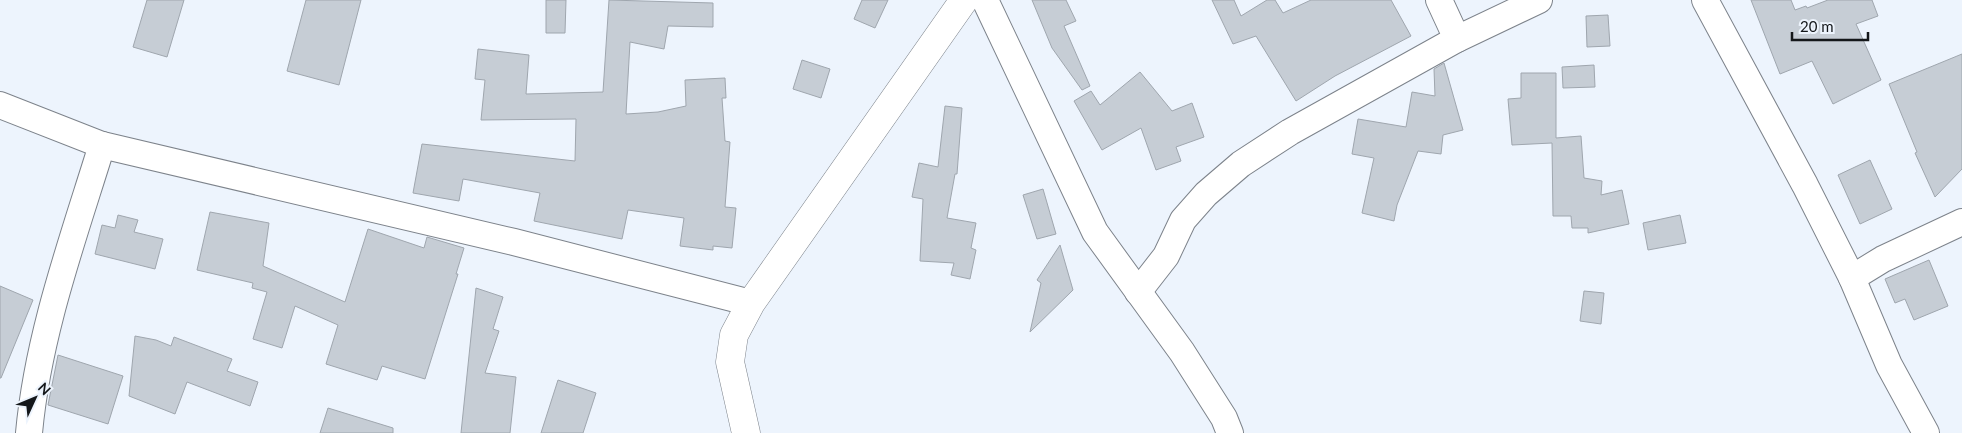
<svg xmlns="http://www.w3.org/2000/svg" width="1962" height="433" font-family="Lato,sans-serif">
	<rect width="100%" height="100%" fill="#edf4fd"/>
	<!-- building -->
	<g fill="#c6cdd5" stroke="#9fa6ae">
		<path d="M147,0H184L167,57L133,47Z"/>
		<path d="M306,0H361L339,85L287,71Z"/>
		<path d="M546,0H566L565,33H546Z"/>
		<path d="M609,0L713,3V27L668,26L664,49L630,42L626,114L658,112L686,106L685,80L725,78L726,98H722L725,141L730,142L725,207L736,208L732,248L713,246V250L680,246L684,218L628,210L622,239L534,221L540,193L463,179L459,201L413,193L422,144L575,161L576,119L481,120L485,80L475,79L478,49L529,55L526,94L603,92Z"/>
		<path d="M862,0H888L875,28L854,19Z"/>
		<path d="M1032,0H1066L1076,21L1064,26L1090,86L1082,90L1052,48Z"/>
		<path d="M1212,0H1234L1241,16L1267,0H1275L1283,13L1311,0H1391L1411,36L1335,76L1296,101L1256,36L1233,44Z"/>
		<path d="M1751,0H1791L1795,10L1806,6L1807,8L1828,0H1872L1878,16L1856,24L1881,80L1833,104L1812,61L1780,74Z"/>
		<path d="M1608,15L1610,46L1587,47L1586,16Z"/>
		<path d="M1962,54V169L1935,197L1915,153L1917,152L1889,84Z"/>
		<path d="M802,60L830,69L821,98L793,89Z"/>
		<path d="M1444,63L1463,130L1443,135L1441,154L1418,151L1397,205L1394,221L1362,213L1374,158L1352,154L1358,119L1406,127L1412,92L1435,96L1434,69Z"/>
		<path d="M1594,65L1595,87L1563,88L1562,67Z"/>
		<path d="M1140,72L1172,111L1192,103L1204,137L1176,147L1181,161L1156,170L1141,128L1102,150L1074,101L1091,91L1100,105Z"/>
		<path d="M1521,73H1556V138L1581,136L1584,178L1602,181L1601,195L1622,190L1629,224L1588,233V228H1572L1571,216H1553L1552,143L1512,145L1508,99L1521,98Z"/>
		<path d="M945,106L962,108L957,174H955L947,218L976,223L971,248L976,250L970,279L951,275L954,263L920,261L923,199L912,197L919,163L938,167Z"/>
		<path d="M1870,160L1892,209L1860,224L1838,175Z"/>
		<path d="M1043,189L1056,234L1037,239L1023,195Z"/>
		<path d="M210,212L269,223L263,266L345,302L368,229L424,248L427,237L464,248L456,274H458L425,379L382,366L377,380L326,364L338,325L295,306L282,348L253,339L267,292L252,288L253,283L197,270Z"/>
		<path d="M118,215L138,220L134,232L163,239L155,269L95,254L102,225L115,228Z"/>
		<path d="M1680,215L1686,243L1648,250L1643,223Z"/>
		<path d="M1060,245L1073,290L1030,332L1041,283L1037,280Z"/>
		<path d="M1929,260L1948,306L1914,320L1905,299L1895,303L1885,279Z"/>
		<path d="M0,286L33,300L1,378H0Z"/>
		<path d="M476,288L503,297L493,329L499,331L485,373L516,377L510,433H461Z"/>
		<path d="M1584,291L1604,293L1601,324L1580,321Z"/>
		<path d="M135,336L156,340L171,346L174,337L232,359L227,371L258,382L250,406L187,382L175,414L129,396Z"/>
		<path d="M58,355L123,376L108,424L48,405Z"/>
		<path d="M558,380L596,393L583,433H541Z"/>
		<path d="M328,408L393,428V433H320Z"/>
	</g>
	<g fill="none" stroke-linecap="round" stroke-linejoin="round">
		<!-- minor casing -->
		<g stroke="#7d838b" stroke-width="28">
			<g id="minor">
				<path d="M985,0L1095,232L1182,352L1224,418L1230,433"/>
				<path d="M1439,0L1457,39"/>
				<path d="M1705,0L1805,185L1852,278L1889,365L1926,433"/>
				<path d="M0,105L102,145L514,242L751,303"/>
				<path d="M1852,278L1883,259L1962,222"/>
				<path d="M1138,292L1166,256L1183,220L1206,194L1241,164L1290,132L1457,39L1539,0"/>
				<path d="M29,433C38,334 73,239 102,145"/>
			</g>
		</g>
		<!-- secondary casing -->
		<g stroke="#7d838b" stroke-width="29">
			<path id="secondary" d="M746,433L730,362L734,335L751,303L964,0"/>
		</g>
		<!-- minor -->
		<use href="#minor" stroke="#fff" stroke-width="26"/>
		<!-- secondary -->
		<use href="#secondary" stroke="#fff" stroke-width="28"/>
	</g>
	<!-- north arrow -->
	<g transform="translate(35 398) rotate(46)" stroke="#edf4fd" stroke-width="4" paint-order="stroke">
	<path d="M0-4L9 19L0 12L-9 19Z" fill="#14171a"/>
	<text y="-8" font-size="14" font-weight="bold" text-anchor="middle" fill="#14171a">N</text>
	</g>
	<!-- scale -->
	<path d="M1792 32v8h76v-8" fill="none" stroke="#14171a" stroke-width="2.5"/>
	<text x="1800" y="32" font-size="15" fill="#14171a" stroke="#edf4fd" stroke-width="4" paint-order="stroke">20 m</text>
</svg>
